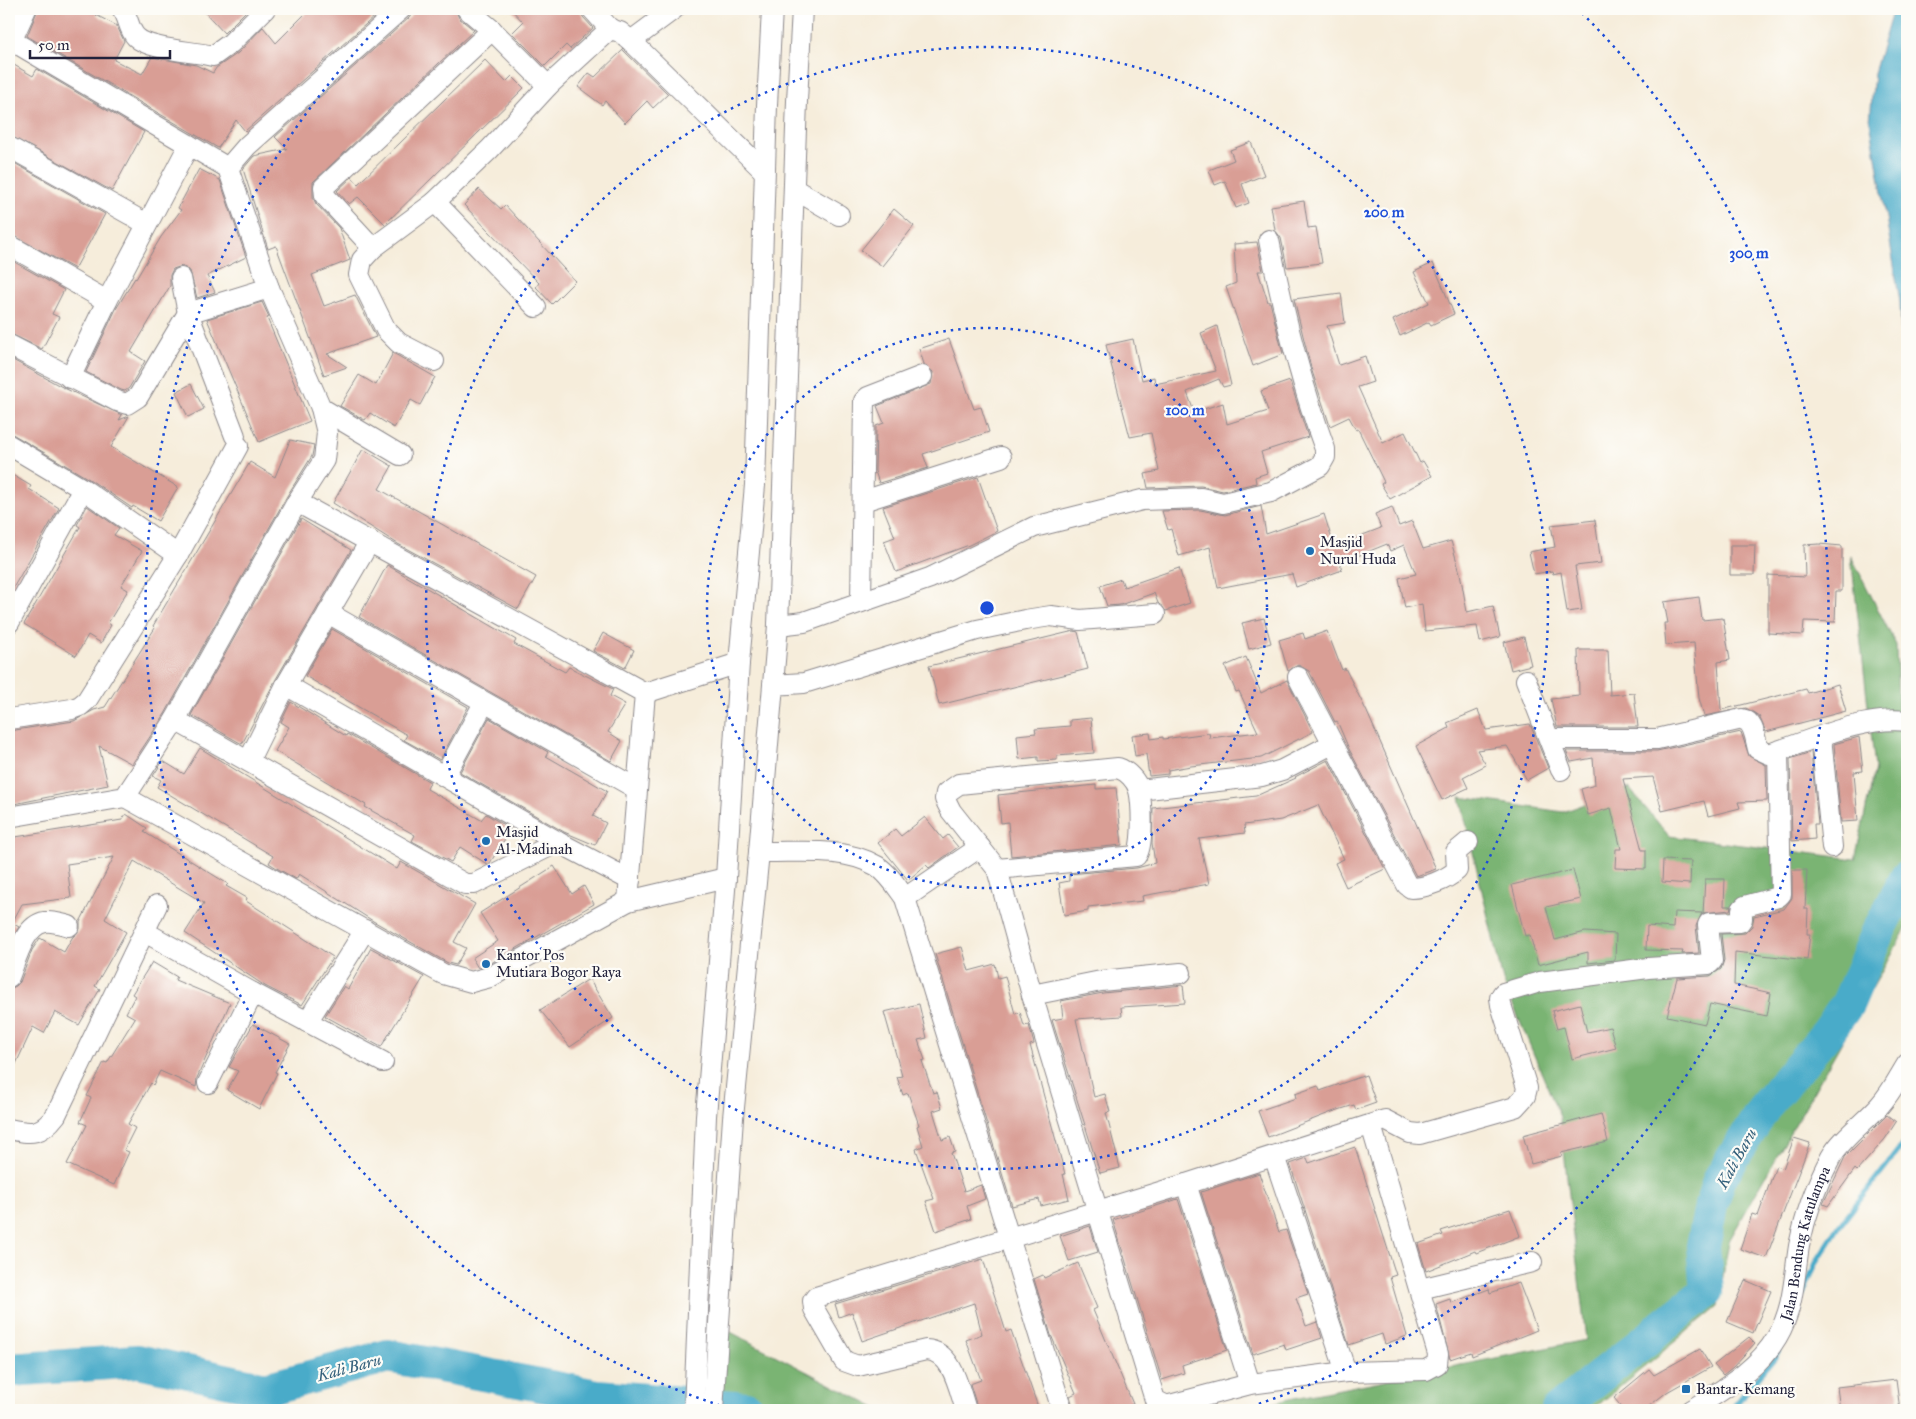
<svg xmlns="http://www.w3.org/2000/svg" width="1916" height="1419" font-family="'IM FELL Great Primer',serif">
	<rect width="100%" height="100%" fill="#fdfcf7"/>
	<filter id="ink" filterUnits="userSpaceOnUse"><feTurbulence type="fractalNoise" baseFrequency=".02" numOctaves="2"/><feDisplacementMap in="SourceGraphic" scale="10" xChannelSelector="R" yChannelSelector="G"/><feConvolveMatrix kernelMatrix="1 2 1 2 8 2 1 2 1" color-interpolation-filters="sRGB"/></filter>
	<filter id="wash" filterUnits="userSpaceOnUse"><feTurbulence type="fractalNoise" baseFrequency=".0096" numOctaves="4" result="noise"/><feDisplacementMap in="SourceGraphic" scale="20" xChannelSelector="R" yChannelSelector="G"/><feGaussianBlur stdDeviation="1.12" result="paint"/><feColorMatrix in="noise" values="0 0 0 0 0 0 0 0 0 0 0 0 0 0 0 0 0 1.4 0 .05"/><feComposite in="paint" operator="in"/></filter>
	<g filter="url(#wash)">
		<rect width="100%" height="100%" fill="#f6eddb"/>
		<!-- forest -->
		<g fill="#7ab473" stroke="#4e6b57">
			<path d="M1851,556L1896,645L1899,730L1907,733V927L1729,1241L1718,1306L1592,1410H1248L1285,1400L1586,1340L1560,1117L1503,981L1460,797L1563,812L1629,788L1669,836L1855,859L1875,768Z"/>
			<path d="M721,1327L880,1410H714Z"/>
		</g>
		<!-- water -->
		<path fill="#4aabc9" stroke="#366682" d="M1893,9H1907V474L1900,302L1870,121L1874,73Z"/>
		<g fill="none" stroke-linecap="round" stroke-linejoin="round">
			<!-- stream -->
			<g stroke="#4aabc9" stroke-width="5.5">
				<path d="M1800,1301L1816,1263L1840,1225L1907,1139"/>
				<path d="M1731,1410L1775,1357L1778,1351"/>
			</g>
			<!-- river -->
			<g stroke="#4aabc9" stroke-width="34">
				<path d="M9,1370L138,1361L266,1389L388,1356L597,1396L746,1408L748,1410"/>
				<path d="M1558,1410L1707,1291L1703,1246L1711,1206L1719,1180L1766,1105L1828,1032L1848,1003L1878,932L1907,877"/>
			</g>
		</g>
		<g id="blocks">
			<!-- building -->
			<g fill="#d99e95">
				<path d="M38,9H99L96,15L117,26L124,41L114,60L142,74L152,57L196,65L213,73L216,68L238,53L263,27L276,43L310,9H383L245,131L236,120L218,148L27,36Z"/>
				<path d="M202,9H248L224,33Z"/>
				<path d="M416,9H455L459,18L474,30L313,182V197L316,204L339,228L350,260L312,275L324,306L355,295L376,337L327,354L347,367L324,375L276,246L268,249L243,169L254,156L287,149L275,137L409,18Z"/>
				<path d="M511,9H580L583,17L593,28L570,49L566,45L545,66L512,33L523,22Z"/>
				<path d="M623,50L668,94L653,108L647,101L625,123L605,101L602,105L578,87L589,73L595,77Z"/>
				<path d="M485,60L506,82L512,76L524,88L385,224L358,197L349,204L337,191L352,177L358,184Z"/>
				<path d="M14,65L33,76L37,69L144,132L112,191L9,135V75Z"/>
				<path d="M1251,142L1264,175L1242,184L1249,203L1236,208L1225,181L1215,185L1209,170L1234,160L1230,150Z"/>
				<path d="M9,160L105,214L75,269L9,233Z"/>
				<path d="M199,169L220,180L246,257L207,276L215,292L197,298L190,271L182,266L173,269L170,275V286L131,352L145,361L129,388L125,391L121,390L86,372L116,309L135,278L136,279L161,237L181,210L178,208Z"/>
				<path d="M479,189L501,209L505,205L575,281L552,304L536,287L539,283L464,205Z"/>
				<path d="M1304,201L1308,228L1316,227L1322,263L1287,267L1281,238L1275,230L1271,206Z"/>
				<path d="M894,209L914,226L882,266L861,250Z"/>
				<path d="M1257,242L1263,271H1258L1268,302H1270L1283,354L1253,366L1226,287L1236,283L1234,244Z"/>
				<path d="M9,259L64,290L52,314L59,317L42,349L9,333Z"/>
				<path d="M1433,263L1454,314L1431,325L1429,322L1400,336L1393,320L1429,303L1414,272Z"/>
				<path d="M1341,293L1345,323L1327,326L1339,365L1365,356L1373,382L1358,387L1383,443L1405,432L1420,463L1423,461L1432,476L1390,499L1381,484L1384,482L1358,429L1356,430L1349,417L1330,426L1311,368L1294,299Z"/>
				<path d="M262,302L269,317L267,318L310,421L259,442L207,319Z"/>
				<path d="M1217,326L1231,385L1223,387L1219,379L1187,392L1194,412L1223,403L1227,424L1268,411L1261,391L1290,381L1308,437L1261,452L1267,473L1255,477L1256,483L1223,491L1201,486L1148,488L1145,474L1159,471L1151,433L1130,437L1106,345L1133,339L1142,380L1154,377L1155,384L1216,371L1201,333Z"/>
				<path d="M949,339L974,409L981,407L989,432L923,454L928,468L879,483L875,471L876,426L884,423L877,406L931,384L933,372L924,364L919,349Z"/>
				<path d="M393,353L435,377L420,405L411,400L394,428L370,413L365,420L340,406L359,375L376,385Z"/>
				<path d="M9,358L64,388L122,415L119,420L129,416L111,447L178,487L158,521L133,506L132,508L89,479L9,432Z"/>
				<path d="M191,384L204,409L188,417L176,392Z"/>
				<path d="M290,440L314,445L312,456L287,496L165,714L132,764L99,746L108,785L9,805V731L74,721L94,710L105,707L155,628L153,626L250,462L275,477Z"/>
				<path d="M363,449L392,466L379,489L536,577L518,609L398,544L333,503Z"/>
				<path d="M9,473L31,486L29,489L59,508L9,595Z"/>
				<path d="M978,477L997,531L969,545L896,572L884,541L895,537L883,507Z"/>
				<path d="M87,506L119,528L114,535L142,551L121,586L128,590L108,623L111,625L101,643L88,635L76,656L24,624L80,527L77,525Z"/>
				<path d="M1261,506L1266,534L1324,514L1334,546L1381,528L1375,514L1392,507L1399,526L1412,521L1423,549L1451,541L1460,573L1467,612L1493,606L1500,637L1480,642L1477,626L1425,631L1422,604L1405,608L1399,578L1416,574L1404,545L1390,551L1387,544L1340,563L1342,570L1296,587L1292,574L1218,588L1210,547L1179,556L1171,529L1168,530L1162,511L1200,510L1225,515Z"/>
				<path d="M301,519L351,550L276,679L242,744L191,715Z"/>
				<path d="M1595,520L1601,563L1575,566L1582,610L1567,612L1561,572L1553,574L1552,571L1534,574L1529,552L1555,547L1551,525Z"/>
				<path d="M1819,544L1842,546V591H1836L1835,622L1804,621L1803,635L1768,633V575L1805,577L1804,545Z"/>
				<path d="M1730,545H1755L1754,575H1730Z"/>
				<path d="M387,565L516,640L514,644L565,672L569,667L613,689L610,696L625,704L608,732L622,741L611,761L359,617Z"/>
				<path d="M1179,568L1190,603L1166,611L1158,603L1154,593L1120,605L1107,606L1100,586L1121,579L1124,587Z"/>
				<path d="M1699,597L1702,620L1723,618L1730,660L1718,662L1721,710L1806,689L1808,693L1838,684L1846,711L1766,732L1759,716L1746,708L1704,716L1699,698L1694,643L1666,645L1664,623H1668L1664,602Z"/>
				<path d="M1264,618L1271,643L1249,649L1242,623Z"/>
				<path d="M332,629L468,707L440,760L404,740L407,735L305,676Z"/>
				<path d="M1074,631L1078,632L1088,669L939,705L929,666Z"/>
				<path d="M1327,631L1342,670L1345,668L1367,712L1436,869L1416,876L1349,749L1337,721L1335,722L1309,671L1298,665L1288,671L1279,640L1303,633L1305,639Z"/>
				<path d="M603,633L634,650L625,668L593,651Z"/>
				<path d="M1524,637L1531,665L1511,670L1504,642Z"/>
				<path d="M1578,650H1608L1610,695L1634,693L1638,727H1557L1551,699L1579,696Z"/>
				<path d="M1246,657L1261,693L1287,680L1313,732L1261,758L1191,766L1168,770V774L1149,776L1146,754L1135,756L1132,735L1150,733L1151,739L1163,737V739L1209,733L1210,738L1258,732L1239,691L1236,692L1225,666Z"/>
				<path d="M291,702L346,736L347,734L430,782L427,789L481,820L486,814L511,829L490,863L487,864L460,847L451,862L412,841L415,835L365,807L366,805L275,751L289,727L281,722Z"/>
				<path d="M1478,710L1486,730L1530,724L1548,768L1527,780L1507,746L1477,750L1486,765L1463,777L1468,788L1442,800L1416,746L1449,728L1447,723Z"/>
				<path d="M489,718L548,752L546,756L607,791L593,816L606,823L595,845L564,832L460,772Z"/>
				<path d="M1091,718L1094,753L1057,756V760L1038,761V757L1019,759L1017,735L1036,733L1035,729L1070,726V720Z"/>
				<path d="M1741,732L1749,756L1766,765L1767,801L1738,802L1740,808L1708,816L1704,801L1662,811L1653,777L1623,779L1642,850H1646V869L1615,868L1616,849H1621L1611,808L1588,815L1581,789L1595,785L1593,758L1571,762L1566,751H1657Z"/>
				<path d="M1859,737L1863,771L1854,772L1858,821L1841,822L1834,744Z"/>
				<path d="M200,748L397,869L401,862L475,904L454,942L466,948L456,965L448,963L373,921L299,874L296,879L280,870L269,863L273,856L157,787L161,780L153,776L163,761L184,774Z"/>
				<path d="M1811,752L1818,824H1814L1815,839L1792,841L1790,759Z"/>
				<path d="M1328,760L1385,869L1346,887L1335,863L1344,859L1318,805L1281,820L1244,825L1245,833L1199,839L1209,884L1142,896L1143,901L1088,907V911L1064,915L1059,883L1069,881V874L1137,868L1155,863L1152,843L1153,808L1256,796L1296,778L1295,777Z"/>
				<path d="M1096,785V789L1116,788L1122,845L1011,856L1008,822L1001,823L998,795Z"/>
				<path d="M126,814L147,828L144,832L228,884L226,886L247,898L246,901L333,957L302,1005L265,986L185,933L204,903L134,861L105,919L126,932L95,986L100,989L79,1025L55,1012L44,1033L33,1027L9,1079V989L16,986L20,982L32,950L40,938L64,952L72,938L80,929V922L114,857L67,864L71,898L22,904L12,923L19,927L9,944V838L122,820Z"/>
				<path d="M925,817L943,839L948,835L958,847L929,868L926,865L908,880L878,843L895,829L901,836Z"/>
				<path d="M1663,860L1691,861L1690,884L1662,882Z"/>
				<path d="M554,866L572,894L584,886L594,904L486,966L478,968L472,958L498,941L480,913Z"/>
				<path d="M1573,870L1581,899L1546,907L1555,940L1585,932L1616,934L1615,960L1588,963V952L1538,965L1530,935L1525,936L1512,885Z"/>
				<path d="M1792,870H1807L1805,909H1808L1807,934H1810L1807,960L1735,952L1734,985L1771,993L1767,1016L1710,1004L1705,1024L1667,1016L1677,978L1710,976L1721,969L1724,960L1721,934L1745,933L1752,926L1754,916L1784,909L1792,898Z"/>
				<path d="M1705,879H1725L1724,906H1731L1730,910L1703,913Z"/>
				<path d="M1674,912L1702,913L1696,926L1699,953L1682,954L1683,951L1646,950L1647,926L1673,928Z"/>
				<path d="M962,947L969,971L995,964L998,978L1005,976L1015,1014L1020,1012L1024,1026L1029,1025L1034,1044L1030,1045L1065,1174H1063L1069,1199L1041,1206L1039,1199L1012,1206L935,954Z"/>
				<path d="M371,948L424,977L381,1047L325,1016L344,986L348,989Z"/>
				<path d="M152,962L177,977L175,980L230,1003L197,1078L196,1087L160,1071L153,1085L151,1083L128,1124L135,1128L124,1150L129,1152L114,1185L67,1164L87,1125L80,1122L91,1098L87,1096L104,1062L107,1063L135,1018L126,1013L135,996L132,994Z"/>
				<path d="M589,979L613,1018L570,1047L540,1010Z"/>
				<path d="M1183,985L1185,1003L1121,1007L1122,1016L1076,1019L1094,1097L1105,1094L1110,1112L1106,1113L1120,1168L1100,1173L1052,1020L1063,1018L1061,1001L1103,993Z"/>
				<path d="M919,1004L927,1038L918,1040L925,1060L922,1061L933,1093L937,1092L942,1108L933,1111L942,1140L950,1137L955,1152L951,1153L964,1191L981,1185L985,1199L967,1206L971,1219L936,1231L926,1201L934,1199L916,1149L923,1146L917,1126L919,1125L908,1093L903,1095L897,1077L902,1076L884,1012Z"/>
				<path d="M1580,1004L1587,1032L1610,1027L1616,1048L1572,1059L1564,1027L1557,1029L1552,1011Z"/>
				<path d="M253,1024L290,1044L275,1072L277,1073L259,1109L227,1090L238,1071L229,1067Z"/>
				<path d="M1366,1075L1376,1103L1356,1110L1354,1105L1332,1112L1268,1137L1258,1111L1296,1098L1295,1094L1318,1086L1320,1091Z"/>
				<path d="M1601,1114L1608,1142L1561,1153L1562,1156L1531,1164L1523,1135Z"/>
				<path d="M1887,1115L1896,1122L1885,1139L1857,1171L1855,1169L1828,1206L1823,1204L1845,1157Z"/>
				<path d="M1794,1138L1810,1143L1766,1258L1740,1249L1752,1214L1758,1216L1776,1166L1783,1169Z"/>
				<path d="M1355,1147L1396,1275L1390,1277L1407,1336L1385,1344L1382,1334L1349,1345L1290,1164L1307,1158L1309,1163Z"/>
				<path d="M1259,1173L1279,1232L1286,1230L1308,1294L1296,1298L1306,1326L1317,1322L1322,1338L1286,1350L1284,1344L1253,1354L1201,1192Z"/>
				<path d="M1178,1199L1227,1350L1182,1365L1184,1373L1162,1380L1113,1220Z"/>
				<path d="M1510,1209L1520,1236L1476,1253L1475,1251L1426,1271L1418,1244L1443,1235L1441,1231Z"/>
				<path d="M1090,1226L1098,1252L1069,1261L1060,1236Z"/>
				<path d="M983,1259L1006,1332L1011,1330L1039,1410H978L970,1384L981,1380L966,1340L982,1334L974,1303L862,1341L852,1312L839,1317L835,1304Z"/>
				<path d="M1078,1263L1097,1308L1093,1310L1133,1404L1120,1410H1074L1070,1396L1076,1393L1051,1335L1034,1279L1043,1275L1044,1278Z"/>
				<path d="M1745,1280L1771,1291L1753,1333L1727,1322Z"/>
				<path d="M1519,1283L1537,1330L1472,1356L1471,1352L1450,1359L1436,1304L1450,1299L1451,1303L1489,1289L1490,1293Z"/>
				<path d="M1749,1337L1755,1343L1733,1367L1723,1375L1714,1365Z"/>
				<path d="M1700,1349L1711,1367L1667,1392L1644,1410H1624L1614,1398L1649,1369L1654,1375Z"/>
				<path d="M1896,1380L1900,1410H1840L1837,1387Z"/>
			</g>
		</g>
	</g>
	<g filter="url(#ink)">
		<use href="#blocks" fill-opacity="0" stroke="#8c888b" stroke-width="1"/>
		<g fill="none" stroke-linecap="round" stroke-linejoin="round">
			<!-- minor casing -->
			<g stroke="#8c888b" stroke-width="22">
				<g id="minor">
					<path d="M122,9C129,17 128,29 136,37C149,50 193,51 213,56L231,43L265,9"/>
					<path d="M467,9L492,30L548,86"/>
					<path d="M592,9L610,29"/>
					<path d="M9,39L228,168L269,288L321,408L327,433L324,460L297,502L175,720L125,797L9,817"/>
					<path d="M631,41L674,9"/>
					<path d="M9,46L26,9"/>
					<path d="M9,147L147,224"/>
					<path d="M228,168L247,146L401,9"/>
					<path d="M794,189L839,215"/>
					<path d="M435,202L536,307"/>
					<path d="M9,245L107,301"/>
					<path d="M373,248L325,196L324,187L492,30"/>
					<path d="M181,278L188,313L235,436"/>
					<path d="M9,345L117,401L127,404L138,397L188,313L269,288"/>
					<path d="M434,361L399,343L386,330L359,275L362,260L373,248L435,202L490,149L548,86L610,29L620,32L631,41L764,171"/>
					<path d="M70,378L107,301L189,145"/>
					<path d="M321,408L400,455"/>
					<path d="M9,445L83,489L178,555"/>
					<path d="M863,501L1001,457"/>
					<path d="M297,502L645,693L628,901"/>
					<path d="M861,602L864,401L868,397L922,376"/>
					<path d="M328,613L637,789"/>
					<path d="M9,623L83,489"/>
					<path d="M778,625L804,622L930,578L1034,527L1142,500L1201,498L1223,503L1271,492L1320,466L1325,457V449C1300,381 1283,311 1269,240"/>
					<path d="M1298,677L1407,885L1411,888C1426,888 1446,880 1457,870L1456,852L1468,842"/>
					<path d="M1526,680L1561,770"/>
					<path d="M286,685L558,842L630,880"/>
					<path d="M773,685L804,683L977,630L1025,620L1051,616L1080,620L1155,614"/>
					<path d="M645,693L739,663"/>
					<path d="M9,719L72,709L80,706L87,700L178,555L238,446"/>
					<path d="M175,720L465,884H474L558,842"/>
					<path d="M1821,737L1832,847"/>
					<path d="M1550,739H1657L1742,719C1754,721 1755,738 1758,749L1769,754C1810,741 1865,715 1907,721"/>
					<path d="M249,760L286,685L370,541"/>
					<path d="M445,775L484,703"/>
					<path d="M1139,790L1262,776L1282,770L1332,744"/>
					<path d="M125,797L443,974L471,982L490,977L628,901L726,878"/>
					<path d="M759,852C797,853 843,846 877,866C889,874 897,887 905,898L1062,1410"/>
					<path d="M997,869L1136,856C1144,847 1142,803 1139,790C1136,780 1127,771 1118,768L959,784L946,793L945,799L951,811L997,869L1032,995L1155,1400L1165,1405H1170L1250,1384L1346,1372L1426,1370L1437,1364L1438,1354L1371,1125"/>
					<path d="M905,898L980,847"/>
					<path d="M145,932L253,993L383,1062"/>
					<path d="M9,977C16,960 24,925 45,922C53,921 61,924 69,926"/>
					<path d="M1032,995L1101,981L1181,973"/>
					<path d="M307,1022L365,930"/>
					<path d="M208,1083L253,993"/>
					<path d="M9,1129C32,1134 41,1135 56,1115L157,905"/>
					<path d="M1274,1156L1346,1372"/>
					<path d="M1186,1184L1250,1384"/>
					<path d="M1420,1289L1532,1262"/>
					<path d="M694,1410L706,1116L726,878L739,663L755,485L767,105L772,9"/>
					<path d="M713,1410L733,1118L759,852L778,625L797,101L802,9"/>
					<path d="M966,1410C959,1390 953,1351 926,1350L858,1366L844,1361L814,1309L813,1301L816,1297L1186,1184L1385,1120L1410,1133L1420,1134L1515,1107L1525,1096L1527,1088L1501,1005L1500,998L1503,993L1540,982L1648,968L1709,964L1712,961L1708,925L1709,923L1740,922L1742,919V909L1745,906L1778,897L1781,894L1778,751"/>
					<path id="s1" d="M1691,1410C1722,1390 1758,1370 1777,1337C1794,1309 1794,1277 1799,1246C1805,1217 1817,1183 1831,1157C1841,1139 1866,1121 1880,1105C1891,1093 1899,1077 1907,1064"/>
				</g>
			</g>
			<!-- minor -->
			<use href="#minor" stroke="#fff" stroke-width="20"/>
		</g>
	</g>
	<!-- distance rings -->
	<g fill="none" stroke="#1d4ed8" stroke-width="2.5" stroke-dasharray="2.5 5">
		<circle cx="987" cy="608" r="280"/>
		<circle cx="987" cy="608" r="561"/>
		<path d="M734 1410A841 841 0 0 1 392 13M1582 13A841 841 0 0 1 1240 1410"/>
	</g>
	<!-- markers -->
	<g fill="#1f6fb2" stroke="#fdfcf7" stroke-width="2">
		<circle cx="1310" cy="551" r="5"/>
		<circle cx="486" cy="841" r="5"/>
		<circle cx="486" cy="964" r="5"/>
		<rect x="1681" y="1384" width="10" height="10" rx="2.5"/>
	</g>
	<g text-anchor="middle" stroke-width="4.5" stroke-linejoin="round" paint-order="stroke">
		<!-- poi labels -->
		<g font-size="15" fill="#22223b" stroke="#fdfcf7" text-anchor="start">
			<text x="1320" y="547">Masjid<tspan x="1320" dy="17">Nurul Huda</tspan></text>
			<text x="496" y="837">Masjid<tspan x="496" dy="17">Al-Madinah</tspan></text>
			<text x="496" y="960">Kantor Pos<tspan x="496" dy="17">Mutiara Bogor Raya</tspan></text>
			<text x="1696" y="1394">Bantar-Kemang</text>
		</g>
		<!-- street labels -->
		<g font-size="15" fill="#22223b" stroke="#fdfcf7">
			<text dy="5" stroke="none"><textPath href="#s1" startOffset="212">Jalan Bendung Katulampa</textPath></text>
		</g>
		<!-- water labels -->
		<g font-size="16" font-style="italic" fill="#34607b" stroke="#fdfcf7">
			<text transform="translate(1736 1158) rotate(-61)" y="6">Kali Baru</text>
			<text transform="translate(349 1367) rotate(-15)" y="6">Kali Baru</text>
		</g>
	</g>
	<circle cx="987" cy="608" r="8" fill="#1d4ed8" stroke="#fdfcf7" stroke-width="2.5"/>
	<g font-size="15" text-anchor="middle" font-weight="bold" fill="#1d4ed8" stroke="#fdfcf7" stroke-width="4.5" stroke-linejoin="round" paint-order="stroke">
		<text x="1384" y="217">200 m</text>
		<text x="1749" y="258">300 m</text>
		<text x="1185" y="415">100 m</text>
	</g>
	<!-- margin -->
	<rect width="1916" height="1419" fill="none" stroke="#fdfcf7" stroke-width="30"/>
	<!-- scale -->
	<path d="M30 50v8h140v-8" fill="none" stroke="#22223b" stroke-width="2.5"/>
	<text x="38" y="50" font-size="15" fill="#22223b" stroke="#fdfcf7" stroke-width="4" paint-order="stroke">50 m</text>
</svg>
